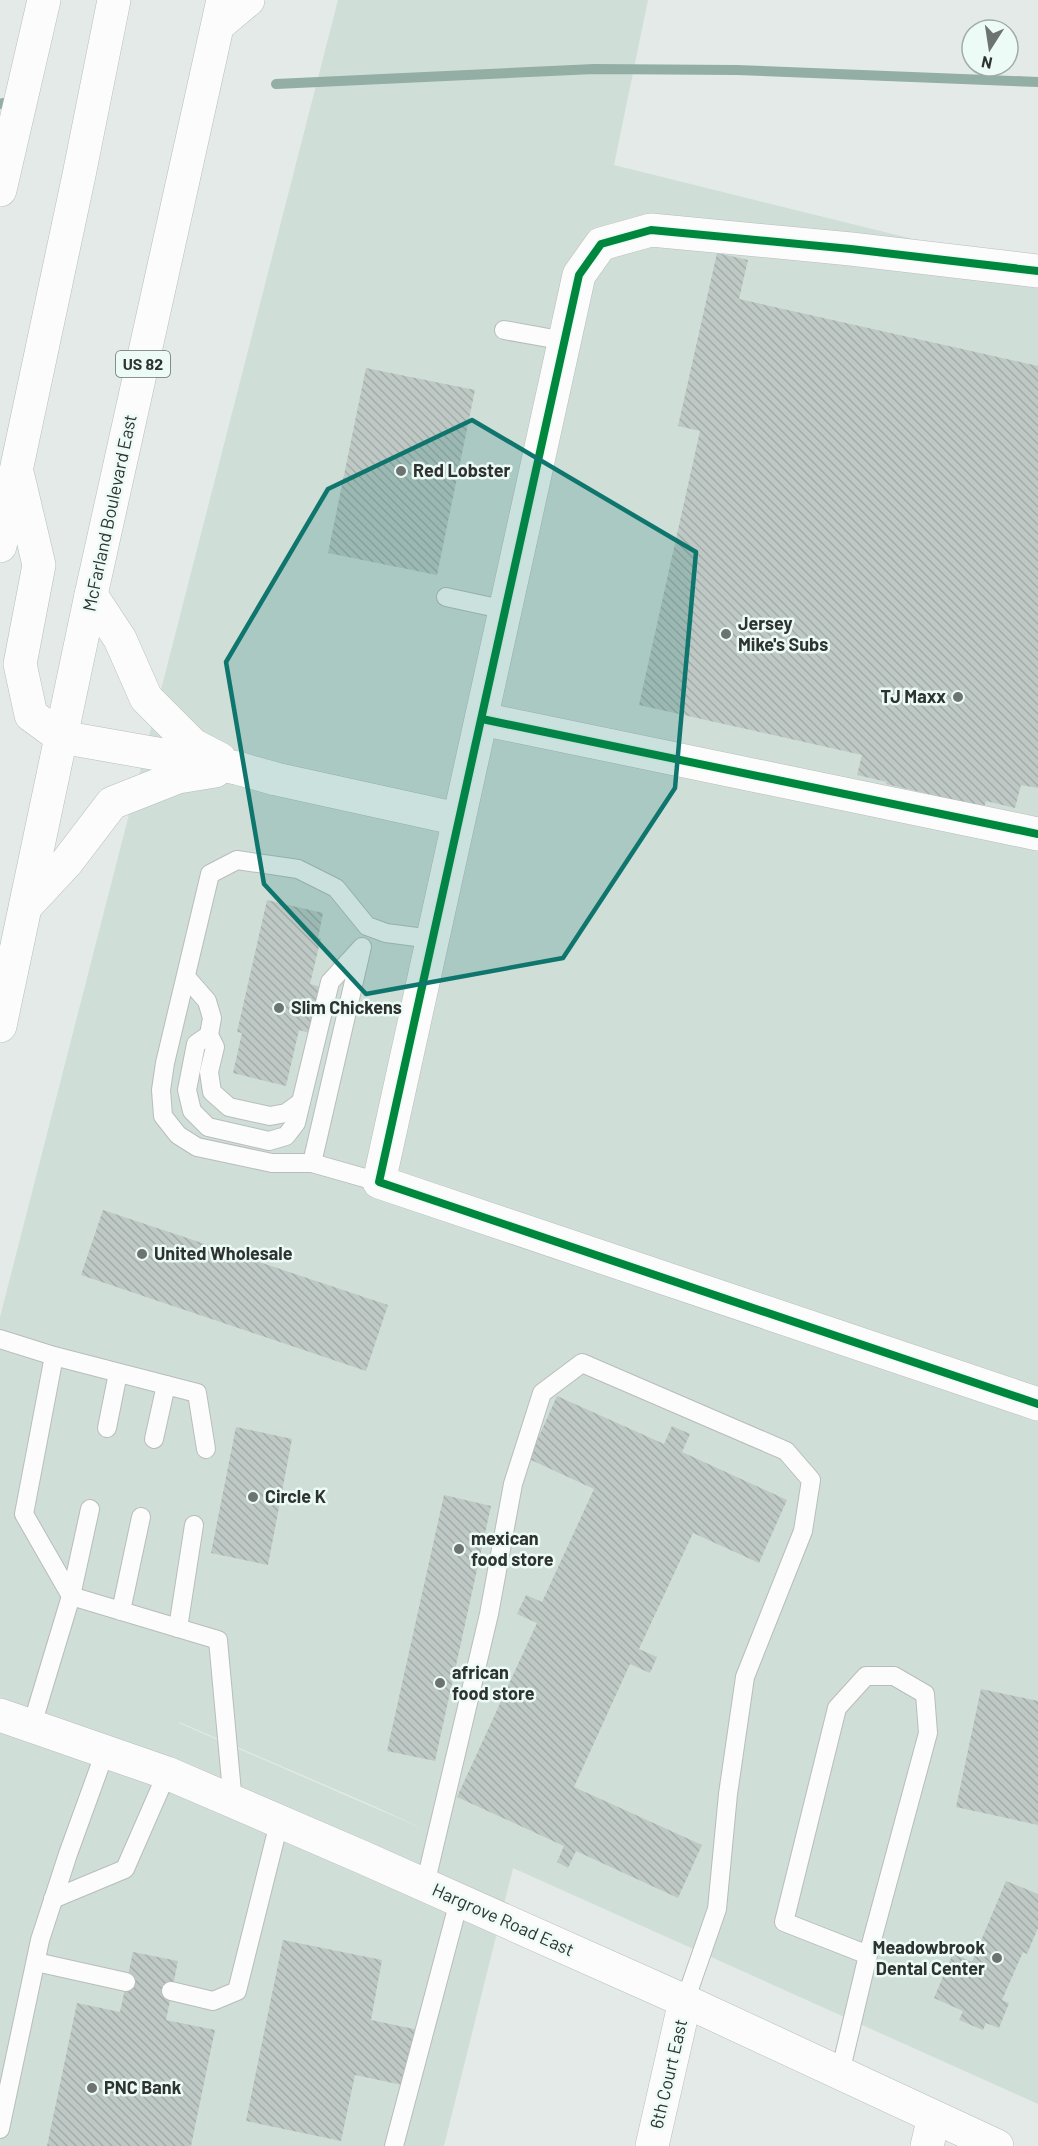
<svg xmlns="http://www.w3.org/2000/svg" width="1038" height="2146" font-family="Barlow,sans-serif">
	<defs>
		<pattern id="building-back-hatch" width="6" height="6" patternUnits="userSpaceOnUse" patternTransform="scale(1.5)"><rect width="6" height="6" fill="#bec8c4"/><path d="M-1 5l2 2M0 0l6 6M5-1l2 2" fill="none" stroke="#a4aca9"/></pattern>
	</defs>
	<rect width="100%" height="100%" fill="#e3eae7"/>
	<!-- built -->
	<path fill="#d0ded8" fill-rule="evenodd" d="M338,0H648L614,165L1038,270V2104L513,1868L444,2146H0V1317ZM179,1722L367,1803L428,1831L179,1723Z"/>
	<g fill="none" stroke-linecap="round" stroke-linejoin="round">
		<!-- stream -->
		<g stroke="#93aea5" stroke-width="10">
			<path d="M276,84L594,69L737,70L1038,82"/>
			<path d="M0,104L3,103"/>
		</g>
	</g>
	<!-- building -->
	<g fill="url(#building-back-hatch)">
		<path d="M717,253L748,260L739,299L1038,366V788L1021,785L1015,808L986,801L984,807L886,784L887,782L857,775L862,755L639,705L700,431L678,426Z"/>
		<path d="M366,368L475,390L437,575L328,553Z"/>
		<path d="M267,900L323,913L318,938H321L310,984L321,987L310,1033L299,1030L286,1086L233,1073L242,1033L237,1032Z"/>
		<path d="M103,1210L388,1305L366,1371L81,1275Z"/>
		<path d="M557,1396L664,1444L672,1426L690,1434L682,1452L787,1500L759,1563L693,1533L639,1649L657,1657L650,1673L630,1664L574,1787L702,1845L678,1898L576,1851L568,1868L557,1862L564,1846L457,1797L537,1623L517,1614L526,1595L542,1602L594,1489L529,1459Z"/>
		<path d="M236,1427L292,1439L268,1565L211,1553Z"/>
		<path d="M444,1495L491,1506L435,1761L387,1751Z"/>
		<path d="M981,1689L1038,1701V1825L956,1807Z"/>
		<path d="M1006,1881L1038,1894V1928L1027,1954L1023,1952L1002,2000L1009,2003L999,2028L986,2023L983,2030L959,2020L963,2011L934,1998L953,1953L972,1962Z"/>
		<path d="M283,1940L382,1960L371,2020L419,2030L407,2086L355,2075L341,2141L246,2121Z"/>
		<path d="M133,1952L178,1961L166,2020L215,2030L191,2146H47L77,2003L120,2012Z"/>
	</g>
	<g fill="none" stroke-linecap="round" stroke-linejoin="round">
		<!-- service casing -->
		<g stroke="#b8bdbc" stroke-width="20">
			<g id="service">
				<path d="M504,330L565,341"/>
				<path d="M446,597L506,610"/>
				<path d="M186,977L207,1001L212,1018L209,1035L215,1047L209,1072L212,1092L229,1107L270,1116L286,1113L301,1102"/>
				<path d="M209,1035L196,1044L187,1090L192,1111L208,1127L269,1141L286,1136L296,1123L330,982L362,947"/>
				<path d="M312,1163L361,951"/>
				<path d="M379,1182L312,1163H272L197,1147L178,1135L163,1116L161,1090L165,1063L210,874L237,860L298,869L336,888L367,926L386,933L432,939"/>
				<path d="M0,1339L54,1356L24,1514L71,1596L218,1640L233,1803"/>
				<path d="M54,1356L197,1393L206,1449"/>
				<path d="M107,1428L118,1373"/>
				<path d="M154,1439L166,1385"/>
				<path d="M121,1611L141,1517"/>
				<path d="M178,1628L194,1525"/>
				<path d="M32,1725L71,1596L90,1509"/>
				<path d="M425,1885L489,1614L513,1484L542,1393L582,1363L786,1451L811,1480L803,1531L745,1677L728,1794L717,1909L685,2001"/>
				<path d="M53,1899L125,1869L167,1773"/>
				<path d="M36,1962L126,1982"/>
				<path d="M171,1991L213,2001L237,1991L279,1823"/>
				<path d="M840,2073L868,1955L928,1733L925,1694L894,1676H866L837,1708L784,1922L868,1955"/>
				<path d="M0,2129L40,1940L68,1854L105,1752"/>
				<path d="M394,2146L459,1901"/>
			</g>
		</g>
		<!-- minor casing -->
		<g stroke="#b8bdbc" stroke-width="34">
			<g id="minor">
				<path d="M218,25L248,0"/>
				<path d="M0,190L44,0"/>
				<path d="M1038,271L851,249L651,230L601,244L579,275L379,1182L1038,1404"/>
				<path d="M482,719L1038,834"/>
				<path d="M237,768L276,779L458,819"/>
				<path d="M652,2146L685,2001"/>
				<path d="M927,2146L934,2117"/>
			</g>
		</g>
		<!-- secondary casing -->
		<g stroke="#b8bdbc" stroke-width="34">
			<path id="secondary" d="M0,1715L167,1773L362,1857L685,2001L997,2146"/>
		</g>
		<!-- trunk casing -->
		<g stroke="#b8bdbc" stroke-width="34">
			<g id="trunk">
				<path d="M18,476L39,565L20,664L31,715L61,737L237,768"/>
				<path d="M0,546L79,175L114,0"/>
				<path d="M91,595L120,639L146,698L193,745L220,759"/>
				<path d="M26,906L67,862L112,803L178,777L215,771"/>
				<path d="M0,1026L91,595L223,0"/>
			</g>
		</g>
		<!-- service -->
		<use href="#service" stroke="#fbfcfb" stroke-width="18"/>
		<!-- minor -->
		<use href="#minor" stroke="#fbfcfb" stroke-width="33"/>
		<!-- secondary -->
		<use href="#secondary" stroke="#fbfcfb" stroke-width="33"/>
		<!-- trunk -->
		<use href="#trunk" stroke="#fbfcfb" stroke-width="33"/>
		<!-- cycleway casing -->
		<g stroke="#edfbf6" stroke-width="11">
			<g id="cycleway">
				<path d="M1038,271L851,249L651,230L601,244L579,275L379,1182L1038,1404"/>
				<path d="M482,719L1038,834"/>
			</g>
		</g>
		<!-- cycleway -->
		<use href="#cycleway" stroke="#00873e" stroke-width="8"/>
	</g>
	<!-- marked area -->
	<path fill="#0f766e" fill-opacity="0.2" stroke="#0f766e" stroke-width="4.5" stroke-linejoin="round" d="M472,420L696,552L675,788L563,958L366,994L264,884L226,662L328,489Z"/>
	<!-- markers -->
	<g fill="#6d7371" stroke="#edfbf6" stroke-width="2">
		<circle cx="401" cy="471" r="6"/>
		<circle cx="726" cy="634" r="6"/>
		<circle cx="958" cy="697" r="6"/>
		<circle cx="279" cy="1008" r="6"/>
		<circle cx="142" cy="1254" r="6"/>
		<circle cx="253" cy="1497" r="6"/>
		<circle cx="459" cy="1549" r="6"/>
		<circle cx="440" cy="1683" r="6"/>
		<circle cx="997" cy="1958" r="6"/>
		<circle cx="92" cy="2088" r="6"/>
	</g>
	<g text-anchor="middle" stroke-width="5" stroke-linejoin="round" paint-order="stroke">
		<!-- shield labels -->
		<rect fill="#edfbf6" stroke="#676f6c" stroke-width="1.5" x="116" y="351" width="54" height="26" rx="4.5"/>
		<g font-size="16" font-weight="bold" fill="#2e3331">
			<text x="143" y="370">US 82</text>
		</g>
		<!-- poi labels -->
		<g font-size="18" font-weight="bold" fill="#2e3331" stroke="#edfbf6" text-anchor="start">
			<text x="413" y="477">Red Lobster</text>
			<text x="738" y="630">Jersey<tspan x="738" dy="21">Mike's Subs</tspan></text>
			<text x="946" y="703" text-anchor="end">TJ Maxx</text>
			<text x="291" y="1014">Slim Chickens</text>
			<text x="154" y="1260">United Wholesale</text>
			<text x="265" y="1503">Circle K</text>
			<text x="471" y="1545">mexican<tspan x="471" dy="21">food store</tspan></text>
			<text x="452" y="1679">african<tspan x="452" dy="21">food store</tspan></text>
			<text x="985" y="1954" text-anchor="end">Meadowbrook<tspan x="985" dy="21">Dental Center</tspan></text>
			<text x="104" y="2094">PNC Bank</text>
		</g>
		<!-- street labels -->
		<g font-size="18" fill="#2e3331" stroke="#edfbf6">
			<text transform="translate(110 513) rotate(-78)" y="6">McFarland Boulevard East</text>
			<text transform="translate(503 1920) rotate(24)" y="6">Hargrove Road East</text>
			<text transform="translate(669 2074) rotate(-77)" y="6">6th Court East</text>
		</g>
	</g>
	<!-- north arrow -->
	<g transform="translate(990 48) rotate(192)"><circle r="28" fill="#edfbf6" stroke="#a1aba7" stroke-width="1.5"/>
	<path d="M0-4.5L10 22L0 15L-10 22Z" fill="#6d7371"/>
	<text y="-9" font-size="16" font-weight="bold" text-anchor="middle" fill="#2e3331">N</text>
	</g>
</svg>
